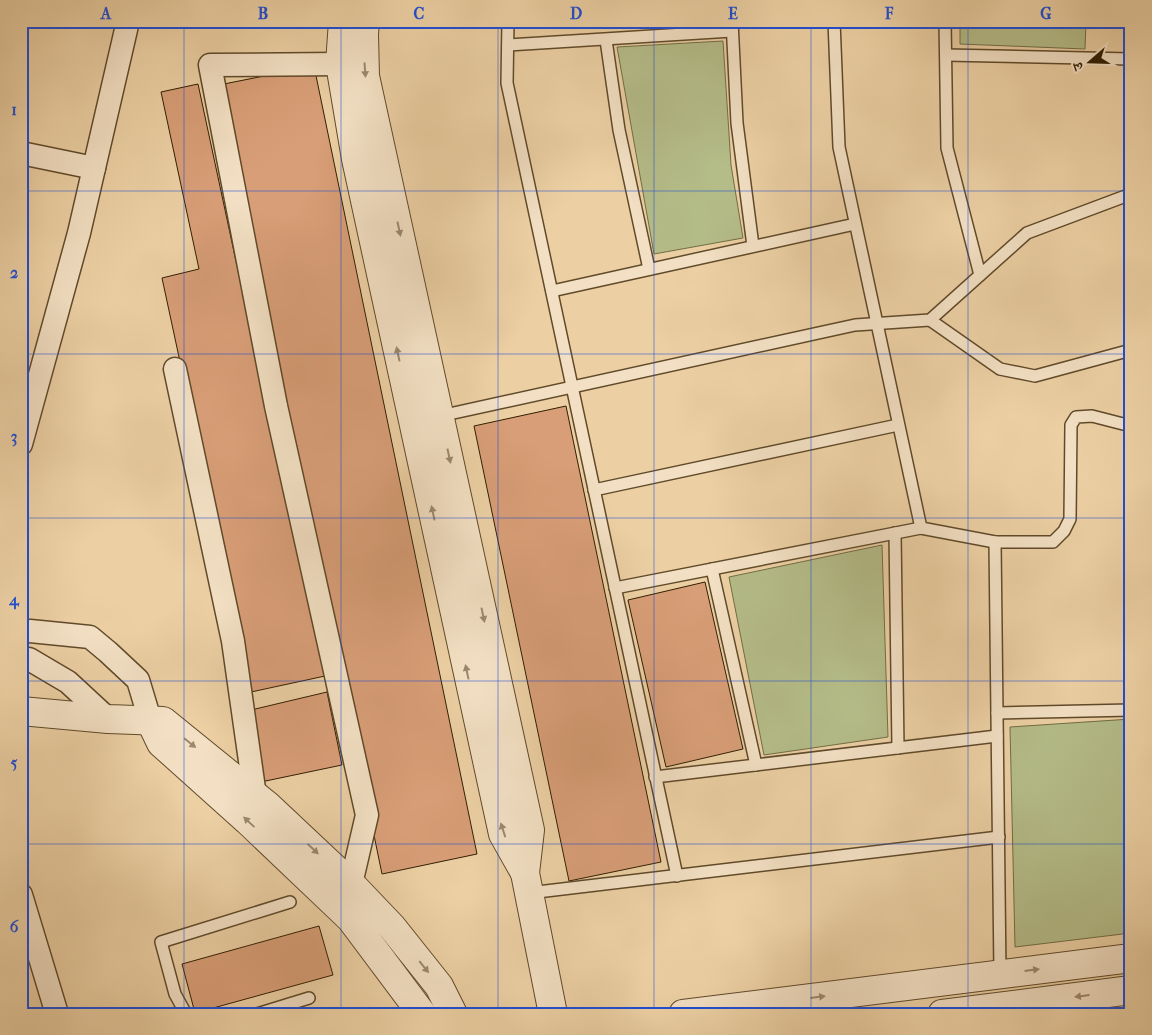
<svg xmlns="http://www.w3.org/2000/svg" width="1152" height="1035" font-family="'IM FELL French Canon','Noto Serif Devanagari',serif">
	<rect width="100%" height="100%" fill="#ecd0a4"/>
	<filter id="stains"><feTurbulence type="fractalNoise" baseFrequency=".004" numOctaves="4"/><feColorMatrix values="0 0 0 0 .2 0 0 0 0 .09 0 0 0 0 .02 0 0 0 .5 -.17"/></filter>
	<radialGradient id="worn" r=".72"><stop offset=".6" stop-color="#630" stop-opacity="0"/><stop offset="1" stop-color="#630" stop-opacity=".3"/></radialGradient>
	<!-- green -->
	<g fill="#b4bc88" stroke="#726d45">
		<path d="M960,21H1086L1085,49L960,44Z"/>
		<path d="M723,41L731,165L743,238L654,254L617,47Z"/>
		<path d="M882,545L888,737L764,755L729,577Z"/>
		<path d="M1131,719V933L1015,947L1010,727Z"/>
	</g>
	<!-- building -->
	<g fill="#d89e77" stroke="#311e02">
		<path d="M314,66L477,854L382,874L219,85Z"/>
		<path d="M198,84L325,676L251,692L162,278L199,269L161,92Z"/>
		<path d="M566,406L661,862L569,881L474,426Z"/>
		<path d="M705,582L743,749L666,767L628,600Z"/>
		<path d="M327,692L342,765L256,783L251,710Z"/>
		<path d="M319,926L333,975L195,1013L182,964Z"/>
	</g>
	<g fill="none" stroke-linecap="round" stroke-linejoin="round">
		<!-- service casing -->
		<g stroke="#604a2a" stroke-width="14">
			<g id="service">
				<path d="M508,21L507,83L677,876"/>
				<path d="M732,21L737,123L753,246"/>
				<path d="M834,21L839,147L921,528L995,542L1000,974"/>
				<path d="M945,21L947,148L980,275"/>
				<path d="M606,40L619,130L649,269"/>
				<path d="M508,45L732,31"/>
				<path d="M946,55L1131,59"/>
				<path d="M552,291L855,224"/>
				<path d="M930,320L1000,369L1035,376L1131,350"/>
				<path d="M440,416L855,325L930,320L1027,233L1131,194"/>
				<path d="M594,490L898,425"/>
				<path d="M895,533L898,748"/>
				<path d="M995,542H1053L1064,531L1070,519L1071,425L1076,417L1092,416L1131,426"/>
				<path d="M712,569L756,765"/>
				<path d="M615,588L921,528"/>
				<path d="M997,713L1131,710"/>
				<path d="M655,777L997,736"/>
				<path d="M529,893L999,837"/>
				<path d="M186,1014L175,994L161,942L290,902"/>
				<path d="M257,1014L309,998"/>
			</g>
		</g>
		<!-- minor casing -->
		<g stroke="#604a2a" stroke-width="25">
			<g id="minor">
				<path d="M340,64L210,65L276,406L367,815L351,884V899"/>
				<path d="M21,153L94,168"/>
				<path d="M175,369L233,641L255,796"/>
				<path d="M21,444L79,233L128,21"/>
				<path d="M30,631L90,637L108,652L138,680L150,720"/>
				<path d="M29,659L68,682L108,719"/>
				<path d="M21,895L57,1014"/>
			</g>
		</g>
		<!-- tertiary casing -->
		<g stroke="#604a2a" stroke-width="30">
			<g id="tertiary">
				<path d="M343,21L340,64L356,159L503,834L525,873"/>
				<path d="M365,21L364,34L365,76L530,830L525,873L553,1014"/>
				<path d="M21,711L108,719L163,721L268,806L351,884L392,927L439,986L453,1014"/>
				<path d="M150,720L161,743L248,821L351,919L422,1014"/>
				<path d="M683,1014L1131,958"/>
				<path d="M942,1014L1131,990"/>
			</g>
		</g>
		<!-- service -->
		<use href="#service" stroke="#f3e0c4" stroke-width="11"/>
		<!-- minor -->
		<use href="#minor" stroke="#f3e0c4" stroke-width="22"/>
		<!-- tertiary -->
		<use href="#tertiary" stroke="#f3e0c4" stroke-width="28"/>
	</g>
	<!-- one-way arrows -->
	<defs><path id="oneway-solid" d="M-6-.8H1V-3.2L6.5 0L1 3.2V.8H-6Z" transform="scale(1.25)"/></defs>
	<g fill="#9c896d">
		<use href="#oneway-solid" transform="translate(365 70) rotate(86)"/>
		<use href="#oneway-solid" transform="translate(399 229) rotate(78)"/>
		<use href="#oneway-solid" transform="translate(398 354) rotate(-102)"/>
		<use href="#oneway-solid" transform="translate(449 456) rotate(78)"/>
		<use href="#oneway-solid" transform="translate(433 513) rotate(-102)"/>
		<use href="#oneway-solid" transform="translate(483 615) rotate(78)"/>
		<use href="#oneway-solid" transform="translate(467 672) rotate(-102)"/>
		<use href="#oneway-solid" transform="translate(190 743) rotate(39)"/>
		<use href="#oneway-solid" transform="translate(249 822) rotate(-137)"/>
		<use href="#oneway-solid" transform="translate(503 830) rotate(-108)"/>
		<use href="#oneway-solid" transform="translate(313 849) rotate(43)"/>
		<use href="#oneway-solid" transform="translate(424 967) rotate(51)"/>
		<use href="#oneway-solid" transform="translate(1032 970) rotate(-7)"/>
		<use href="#oneway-solid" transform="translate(1082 996) rotate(173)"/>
		<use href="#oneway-solid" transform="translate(818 997) rotate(-7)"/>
	</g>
	<!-- grid -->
	<path fill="none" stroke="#1d4ed8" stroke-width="1" stroke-opacity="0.55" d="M184,21V1014M341,21V1014M498,21V1014M654,21V1014M811,21V1014M968,21V1014M21,191H1131M21,354H1131M21,518H1131M21,681H1131M21,844H1131"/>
	<!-- margin -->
	<rect width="1152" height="1035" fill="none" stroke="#ecd0a4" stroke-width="55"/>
	<!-- north arrow -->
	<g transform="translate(1090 62) rotate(250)" stroke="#f3e0c4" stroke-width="4" paint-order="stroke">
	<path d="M0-4L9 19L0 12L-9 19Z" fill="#311e02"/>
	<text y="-8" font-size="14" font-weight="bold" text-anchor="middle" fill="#311e02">उ</text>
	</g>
	<rect x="28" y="28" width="1096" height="980" fill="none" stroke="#1d4ed8" stroke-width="2"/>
	<g font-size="16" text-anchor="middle" font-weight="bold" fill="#1d4ed8">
		<text x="106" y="19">A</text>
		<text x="263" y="19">B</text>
		<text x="419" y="19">C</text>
		<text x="576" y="19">D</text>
		<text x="733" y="19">E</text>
		<text x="889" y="19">F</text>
		<text x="1046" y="19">G</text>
		<text x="14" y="115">1</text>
		<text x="14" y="278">2</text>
		<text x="14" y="442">3</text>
		<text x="14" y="605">4</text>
		<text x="14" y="768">5</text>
		<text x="14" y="932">6</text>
	</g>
	<rect width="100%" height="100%" filter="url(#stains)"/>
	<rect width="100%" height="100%" fill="url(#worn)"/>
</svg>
